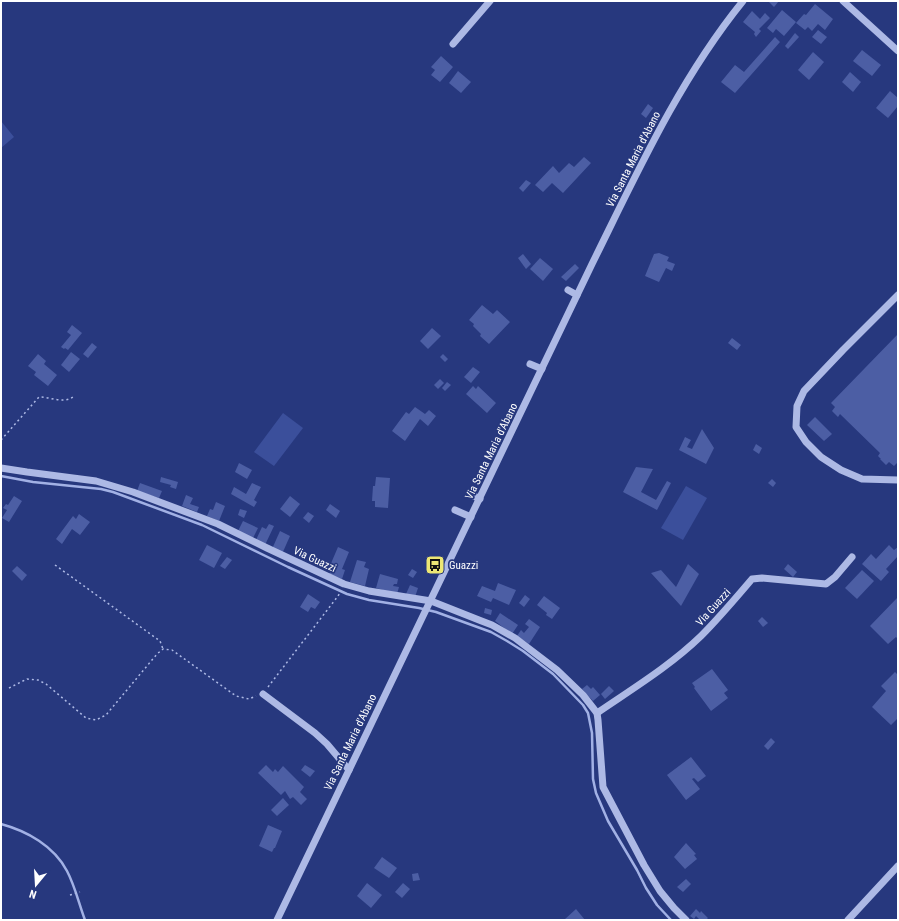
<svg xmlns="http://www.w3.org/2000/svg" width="899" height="921" font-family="'Roboto Condensed',sans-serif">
	<rect width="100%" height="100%" fill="#27387e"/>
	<!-- green -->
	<g fill="#3b4f9b">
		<path d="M1,121L14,137L1,148Z"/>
		<path d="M283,413L303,428L274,466L254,452Z"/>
		<path d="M686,486L707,498L683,540L661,528Z"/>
	</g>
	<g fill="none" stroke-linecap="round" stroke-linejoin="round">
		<!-- stream -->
		<g stroke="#a2b1e5" stroke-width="2.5">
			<path d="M1,476L33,482L101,489L113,492L202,525L288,567L347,594L369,600L419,608L436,612L491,632L507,641L523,651L553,674L583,705L588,713L592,733L593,779L596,793L608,821L637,870L646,888L657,905L671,920"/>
			<path d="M1,824C27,831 54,846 67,871C75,886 79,904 85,920"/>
		</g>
	</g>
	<!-- building -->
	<g fill="#4c5ea4">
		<path d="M768,1H779L774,7Z"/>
		<path d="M815,4L833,19L825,30L818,24L812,31L808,27L805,30L796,23L804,14L806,15Z"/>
		<path d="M782,10L796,22L784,36L776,29L773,33L767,28Z"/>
		<path d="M752,11L760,19L765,13L770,18L759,29L761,31L756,37L754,34L755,32L743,22Z"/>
		<path d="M818,30L827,37L821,44L812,37Z"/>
		<path d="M795,33L799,37L788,49L785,46Z"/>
		<path d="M775,37L780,42L735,93L721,82L735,65L744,72Z"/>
		<path d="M862,50L881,65L872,76L853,61Z"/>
		<path d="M813,52L824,62L809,80L798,70Z"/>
		<path d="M441,56L453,67L440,82L431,75L435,70L431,67Z"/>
		<path d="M458,71L471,82L461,93L449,83Z"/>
		<path d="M850,72L861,82L853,92L842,82Z"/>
		<path d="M890,91L898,98V106L888,118L876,108Z"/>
		<path d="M648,104L653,108L646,118L641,114Z"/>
		<path d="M584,157L591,163L563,193L552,183L543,192L535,185L553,166L559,173L569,163L574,167Z"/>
		<path d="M526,180L531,183L523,192L519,188Z"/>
		<path d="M659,253L669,257L667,261L675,264L672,271L666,268L659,282L645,276L654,254Z"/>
		<path d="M523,254L531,264L526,269L518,258Z"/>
		<path d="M540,258L553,269L543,281L530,269Z"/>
		<path d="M575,264L579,268L566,281L561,277Z"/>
		<path d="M482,305L493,314L497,310L510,322L489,344L480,336L481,334L473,326L474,324L469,320Z"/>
		<path d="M72,325L82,333L68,350L65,348L64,349L61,347L71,335L67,332Z"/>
		<path d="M432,328L441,336L428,349L420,341Z"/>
		<path d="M898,334V462L894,466L889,462L886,465L880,459H881L878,456L880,453L840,414L838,417L832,411L835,407L831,403Z"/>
		<path d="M732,338L741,345L737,350L728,343Z"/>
		<path d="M92,343L97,347L88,358L83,354Z"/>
		<path d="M71,352L80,359L69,372L61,365Z"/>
		<path d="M38,354L46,361L44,364L57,375L48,386L34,375L36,372L28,366Z"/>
		<path d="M443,354L448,359L445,362L440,357Z"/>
		<path d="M473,367L480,372L471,383L464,377Z"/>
		<path d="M440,379L444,383L438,389L434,385Z"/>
		<path d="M447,382L451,385L445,391L442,388Z"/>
		<path d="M473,386L476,389L478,386L496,403L487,413L466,394Z"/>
		<path d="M415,407L425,414L429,410L436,416L428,426L420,419L405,441L392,431L406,412L409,414Z"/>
		<path d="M815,417L832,434L824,441L807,425Z"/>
		<path d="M702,429L714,448L706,464L679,450L685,437L691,440L687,447L692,449Z"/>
		<path d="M756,444L762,448L759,454L753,450Z"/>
		<path d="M239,463L252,470L247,479L235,472Z"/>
		<path d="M636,467L653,469L641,492L656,500L667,481L671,483L657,510L623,492Z"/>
		<path d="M161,477L178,482L176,489L170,487L171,485L160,482Z"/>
		<path d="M376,477L390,478L388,508L375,507V501H372L373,486H375Z"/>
		<path d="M772,479L776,483L773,487L768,483Z"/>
		<path d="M140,483L162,491L159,498L137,491Z"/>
		<path d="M252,483L261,487L254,500L257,502L254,507L231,494L234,487L246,494Z"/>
		<path d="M186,495L193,498L190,504L199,507L197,512L182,506Z"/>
		<path d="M14,496L22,501L9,522L2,518L7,510L3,508L6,504L8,505Z"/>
		<path d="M290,496L300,504L290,517L280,509Z"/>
		<path d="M216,502L225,506L219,521L207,516L210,509L213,510Z"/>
		<path d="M330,504L340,511L336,518L326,510Z"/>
		<path d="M240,509L247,511L244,518L238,515Z"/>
		<path d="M308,512L314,516L309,523L303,518Z"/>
		<path d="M79,514L90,522L80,535L72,529L62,544L56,539L73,516L76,519Z"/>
		<path d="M243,521L258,528L253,538L238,531Z"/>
		<path d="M269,524L274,526L265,545L256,540L262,527L266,529Z"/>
		<path d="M280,531L290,536L282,554L272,549Z"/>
		<path d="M207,545L222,553L214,568L199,560Z"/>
		<path d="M889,545L894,550L898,547V556L886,569L889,572L881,581L862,564L871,554L876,559Z"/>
		<path d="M338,547L349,552L342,569L345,570L342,579L329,574L332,569L329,568Z"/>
		<path d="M227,557L232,560L225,569L220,566Z"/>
		<path d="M357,560L366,562L364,567L369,569L365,586L350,582Z"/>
		<path d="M688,564L699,574L681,606L651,573L661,570L676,587Z"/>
		<path d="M788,564L797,572L793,577L784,569Z"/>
		<path d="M17,566L27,575L22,581L12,571Z"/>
		<path d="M412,569L417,572L413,578L408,575Z"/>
		<path d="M862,570L874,581L857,599L845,588Z"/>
		<path d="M380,574L398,579L397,584H394L393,586L399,587L397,594L376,588Z"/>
		<path d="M498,583L516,590L509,605L493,598L491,602L477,596L482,586L495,591Z"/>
		<path d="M410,585L418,588L415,597L406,594Z"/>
		<path d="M308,594L320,602L315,609L311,607L308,612L300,607Z"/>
		<path d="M525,595L530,599L524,607L519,603Z"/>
		<path d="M544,596L560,608L552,619L546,615L547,613L537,605Z"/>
		<path d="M898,597V639L896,637L888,644L870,626Z"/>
		<path d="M485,608L492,610L491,615L484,613Z"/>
		<path d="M500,613L518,625L512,634L495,621Z"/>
		<path d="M762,617L768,623L763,627L758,621Z"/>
		<path d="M529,619L540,627L529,644L517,636L521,630L524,633L529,627L525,624Z"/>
		<path d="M712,669L728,690L724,693L728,698L711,711L694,688L695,687L692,683Z"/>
		<path d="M895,672L898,675V718L891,725L872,707L886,691L881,686Z"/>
		<path d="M587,685L591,689L593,687L600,695L593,701L582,689Z"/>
		<path d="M609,686L614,691L605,699L601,694Z"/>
		<path d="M771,738L775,742L768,750L764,746Z"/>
		<path d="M691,757L706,776L698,782L694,778L692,779L700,789L686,800L667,775Z"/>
		<path d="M266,765L273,772L275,769L278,772L283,766L304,787L300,792L307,799L301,805L293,797L290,799L285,791L281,795L258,773Z"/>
		<path d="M305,765L315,771L310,777L301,770Z"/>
		<path d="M283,798L289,805L277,816L271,810Z"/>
		<path d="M268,825L282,831L275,848H274L272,852L259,846Z"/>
		<path d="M686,843L696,854L694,855L697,859L685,869L674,857Z"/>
		<path d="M382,857L397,868L389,878L374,868Z"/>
		<path d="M418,873L420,880L413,881L412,874Z"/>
		<path d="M686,879L691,884L683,892L677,887Z"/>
		<path d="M367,883L382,895L371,908L357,896Z"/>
		<path d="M403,883L410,889L402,898L395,892Z"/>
		<path d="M576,909L585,920H564Z"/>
		<path d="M696,909L700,913L701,911L708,918L706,920H700L696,916L694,919L690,916Z"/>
	</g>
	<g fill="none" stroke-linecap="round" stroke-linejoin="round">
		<!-- path -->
		<g stroke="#adb9e5" stroke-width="1.5" stroke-dasharray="2 3" stroke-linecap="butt">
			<path d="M1,440L39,397C51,397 63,404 73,397"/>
			<path d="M55,565L160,641L163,649"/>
			<path d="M268,687L338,596L341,591"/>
			<path d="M9,688L27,679L38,680L46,684L86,718L96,720L106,715L157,654L163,649L172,650L236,696L249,699L256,696"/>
			<path d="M70,895L80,892"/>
		</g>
		<!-- minor -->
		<g stroke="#adb9e5" stroke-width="7">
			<path d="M843,1L898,51"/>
			<path d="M453,44L490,1"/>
			<path d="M568,290L577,295"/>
			<path d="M898,295L843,350L804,391L797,406L796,427L806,442L821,457L841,470L862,479L898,480"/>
			<path d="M530,364L542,369"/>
			<path d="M1,468L27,472L96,481L133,492L218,524L267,548L344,584L369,591L431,601L479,620L492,625L515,638L557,670L583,695L597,713L598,720L603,787L644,865L660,891L674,908L686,920"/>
			<path d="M470,494L480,499"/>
			<path d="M455,510L471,517"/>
			<path d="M263,694L315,733L327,744L349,770"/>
			<path d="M597,713C632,689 670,666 701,636C719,618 735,599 752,579L762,578L826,584L835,577L852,557"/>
			<path d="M277,920L592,264C637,173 679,80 743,1"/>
			<path d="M848,920L898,866"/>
		</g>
	</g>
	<!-- icons -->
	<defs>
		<g id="bus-square" transform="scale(1)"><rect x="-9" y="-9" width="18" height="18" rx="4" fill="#ede774" stroke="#27387e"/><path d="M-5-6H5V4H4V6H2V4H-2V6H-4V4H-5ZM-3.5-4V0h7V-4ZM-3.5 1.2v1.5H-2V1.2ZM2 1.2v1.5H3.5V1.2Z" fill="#111"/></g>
	</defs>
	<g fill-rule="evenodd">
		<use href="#bus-square" x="435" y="565"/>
	</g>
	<g text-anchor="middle" stroke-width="3.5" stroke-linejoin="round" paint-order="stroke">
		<!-- street labels -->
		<g font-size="11" fill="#fff" stroke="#27387e">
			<text transform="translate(633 159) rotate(-63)" y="4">Via Santa Maria d'Abano</text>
			<text transform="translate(491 451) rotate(-64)" y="4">Via Santa Maria d'Abano</text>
			<text transform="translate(315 559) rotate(25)" y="4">Via Guazzi</text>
			<text transform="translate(713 607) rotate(-48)" y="4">Via Guazzi</text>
			<text transform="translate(350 742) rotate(-64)" y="4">Via Santa Maria d'Abano</text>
		</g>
		<!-- poi labels -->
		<g font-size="11" fill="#fff" stroke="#27387e" text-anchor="start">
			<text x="449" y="569">Guazzi</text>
		</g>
	</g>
	<!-- border -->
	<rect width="899" height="921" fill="none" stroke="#ffffff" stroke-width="4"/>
	<!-- north arrow -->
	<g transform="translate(36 885) rotate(198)" stroke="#27387e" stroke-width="3" paint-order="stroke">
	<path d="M0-3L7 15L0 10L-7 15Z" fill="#ffffff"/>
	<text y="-6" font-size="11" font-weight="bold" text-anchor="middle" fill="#ffffff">N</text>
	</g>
</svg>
